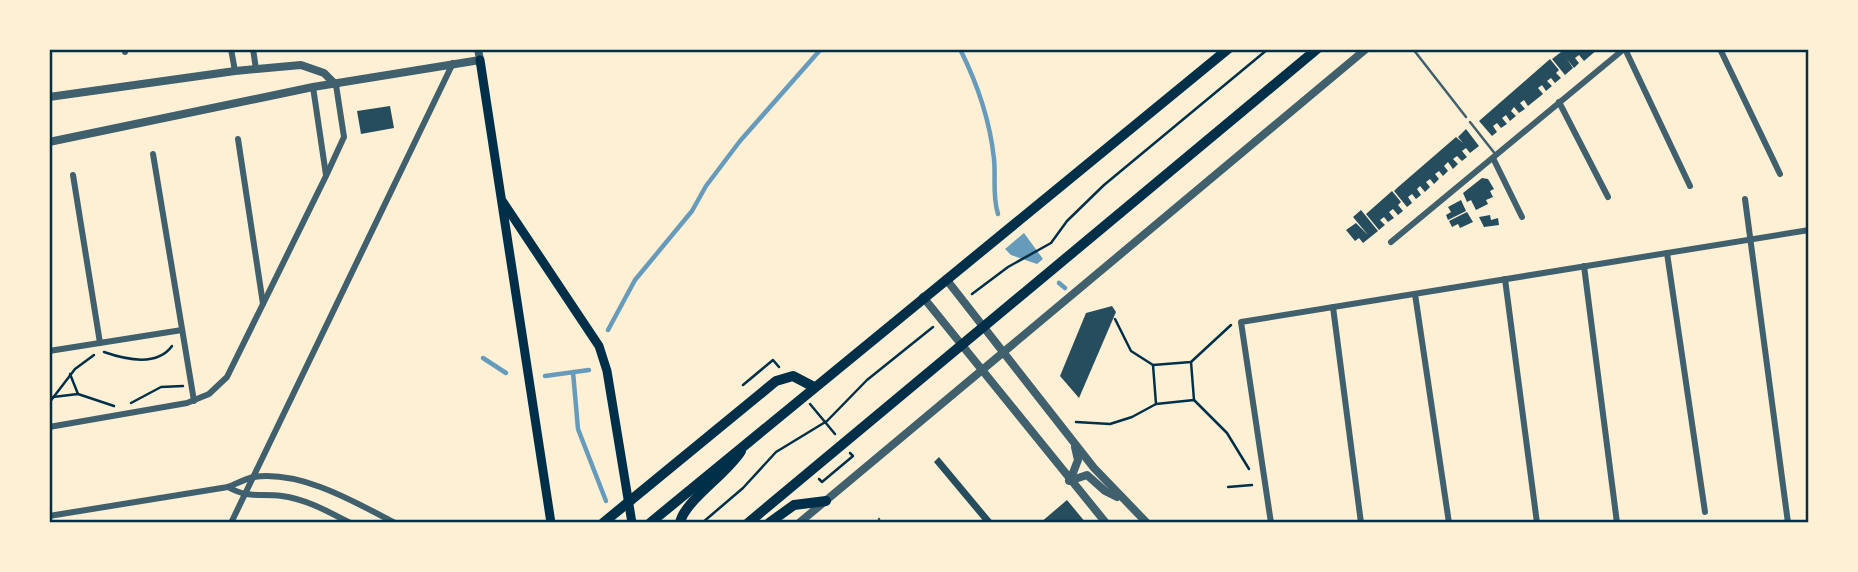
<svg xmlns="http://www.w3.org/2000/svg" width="1858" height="572" font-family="'Titillium Web',sans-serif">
	<rect width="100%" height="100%" fill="#fdf0d5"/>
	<!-- water -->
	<path fill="#669bbc" d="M1024,233L1043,259L1037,264L1011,255L1005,249Z"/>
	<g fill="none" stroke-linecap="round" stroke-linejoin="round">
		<!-- stream -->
		<g stroke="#669bbc" stroke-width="4.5">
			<path d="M960,49C977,83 990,121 994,159C996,178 992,195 998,214"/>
			<path d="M1059,283L1065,288"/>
			<path d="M608,330L635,280L692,211L706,186L740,141L821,49"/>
			<path d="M483,358L506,373"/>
			<path d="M573,372L578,429L606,501"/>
			<path d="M545,376L589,370"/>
		</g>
	</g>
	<!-- building -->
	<g fill="#264d5e">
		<path d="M1565,49H1598L1584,61L1579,55L1575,58L1579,63L1574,68L1567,59L1573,68L1565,75L1552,59Z"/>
		<path d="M1550,59L1559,70L1556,73L1561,78L1555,83L1551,78L1547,81L1552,86L1546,91L1542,85L1538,88L1543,94L1528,106L1524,100L1520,103L1525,109L1519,113L1514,107L1511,111L1516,116L1510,121L1506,115L1502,118L1507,124L1501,128L1497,123L1493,126L1497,132L1492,136L1479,121Z"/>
		<path d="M390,106L394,128L361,134L357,111Z"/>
		<path d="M1466,129L1479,146L1470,153L1466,148L1462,151L1467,157L1462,161L1457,156L1453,159L1458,164L1453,169L1448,162L1444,166L1448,171L1443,176L1439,171L1435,174L1439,179L1434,184L1430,179L1426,182L1430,187L1425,192L1420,186L1417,189L1421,195L1416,199L1412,194L1408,197L1412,203L1407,207L1394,191L1397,188L1456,137L1463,143L1458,137Z"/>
		<path d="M1482,178L1488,179L1494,189L1490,191L1493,197L1486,200L1488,204L1476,210L1471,200L1467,202L1463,193Z"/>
		<path d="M1392,191L1401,202L1398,205L1403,211L1398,215L1393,209L1389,212L1394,218L1388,222L1384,217L1380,220L1385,225L1379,230L1366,214Z"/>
		<path d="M1461,200L1466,211L1448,220L1446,215L1451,212L1448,207Z"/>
		<path d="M1361,210L1378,231L1363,243L1359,238L1355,241L1346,230L1356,223L1368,235L1353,217Z"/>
		<path d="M1467,212L1473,222L1460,228L1458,224L1452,227L1449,221Z"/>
		<path d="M1490,215L1491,220L1498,218L1499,225L1484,227L1479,217Z"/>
		<path d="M1112,306L1116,312L1079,398L1060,376L1086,313Z"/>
		<path d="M939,457L994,523H985L934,462Z"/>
		<path d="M1067,500L1086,523H1040Z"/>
	</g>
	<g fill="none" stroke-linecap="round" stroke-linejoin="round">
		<!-- path -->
		<g stroke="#003049" stroke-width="2.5">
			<path d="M972,294L1008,267L1051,243L1067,221L1104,185L1268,49"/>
			<path d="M1115,319L1131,351L1153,365L1191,362L1231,325"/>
			<path d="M104,352C124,359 157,367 172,346"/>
			<path d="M1191,362L1194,400"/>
			<path d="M1153,365L1156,404"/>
			<path d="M70,374L78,394"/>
			<path d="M743,385L773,360L779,367"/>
			<path d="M53,397L78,394L114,406"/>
			<path d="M49,403L75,369L94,355"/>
			<path d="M131,403L161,387L183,386"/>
			<path d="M810,404L835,434"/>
			<path d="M1076,422L1110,424L1132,417L1156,404L1194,400L1227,433L1249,469"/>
			<path d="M819,479L822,482L853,456L850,453"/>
			<path d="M1228,487L1252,485"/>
			<path d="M702,523L743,488L776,452L827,421L867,380L933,327"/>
		</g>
		<!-- service -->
		<g stroke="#3f606c" stroke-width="2.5">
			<path d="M1413,49L1466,117"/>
			<path d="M1470,122L1496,155"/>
			<path d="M879,519V523"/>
		</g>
		<!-- minor -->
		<g stroke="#3f606c" stroke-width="6">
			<path d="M125,49V52"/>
			<path d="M231,49L235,71"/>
			<path d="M253,49L256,69"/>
			<path d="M1625,49L1690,186"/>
			<path d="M1720,49L1780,174"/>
			<path d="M313,87L326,175"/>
			<path d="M1559,102L1608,197"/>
			<path d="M238,139L263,304"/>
			<path d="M153,154L194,401"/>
			<path d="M1493,158L1522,217"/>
			<path d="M73,175L100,343"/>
			<path d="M1745,199L1788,523"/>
			<path d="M1391,242L1624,49"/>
			<path d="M1667,253L1705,512"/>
			<path d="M1584,266L1617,523"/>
			<path d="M1505,279L1537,523"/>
			<path d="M1415,294L1449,523"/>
			<path d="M1333,307L1361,523"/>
			<path d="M49,351L182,330"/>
			<path d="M49,427L187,403L209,394L227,377L326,176L344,137L336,85"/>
			<path d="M228,487C249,499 260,493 282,496C306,499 329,512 350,523"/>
			<path d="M49,516L228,487C236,484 245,479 253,477C301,470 355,502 395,523"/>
			<path d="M231,523L453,63"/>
			<path d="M1271,523L1241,322L1809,230"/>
		</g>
		<!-- tertiary -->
		<g stroke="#3f606c" stroke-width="8">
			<path d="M49,97L235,71L301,65L324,73L336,85"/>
			<path d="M49,142L313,87L480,60L478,49"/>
			<path d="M946,279L1094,468L1147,523"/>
			<path d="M923,297L1106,523"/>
			<path d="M1071,478L1078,460L1075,447"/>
			<path d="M1069,481L1087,475L1105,491L1117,497"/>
			<path d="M799,523L1366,49"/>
		</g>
		<!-- secondary -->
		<g stroke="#003049" stroke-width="9">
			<path d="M480,60L551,523"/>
			<path d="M503,202L599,346L607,371L632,523"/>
		</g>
		<!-- primary -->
		<g stroke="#003049" stroke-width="10">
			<path d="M603,523L776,381L793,376L814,387"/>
			<path d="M650,523L1228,49"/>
			<path d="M680,523C684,501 726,475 741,451"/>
			<path d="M748,523L1317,49"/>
			<path d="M769,523L794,505L826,501"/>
		</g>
	</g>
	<!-- border -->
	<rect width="1858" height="572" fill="none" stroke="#fdf0d5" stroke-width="102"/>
	<rect x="51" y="51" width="1756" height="470" fill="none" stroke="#003049" stroke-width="2.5"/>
</svg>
